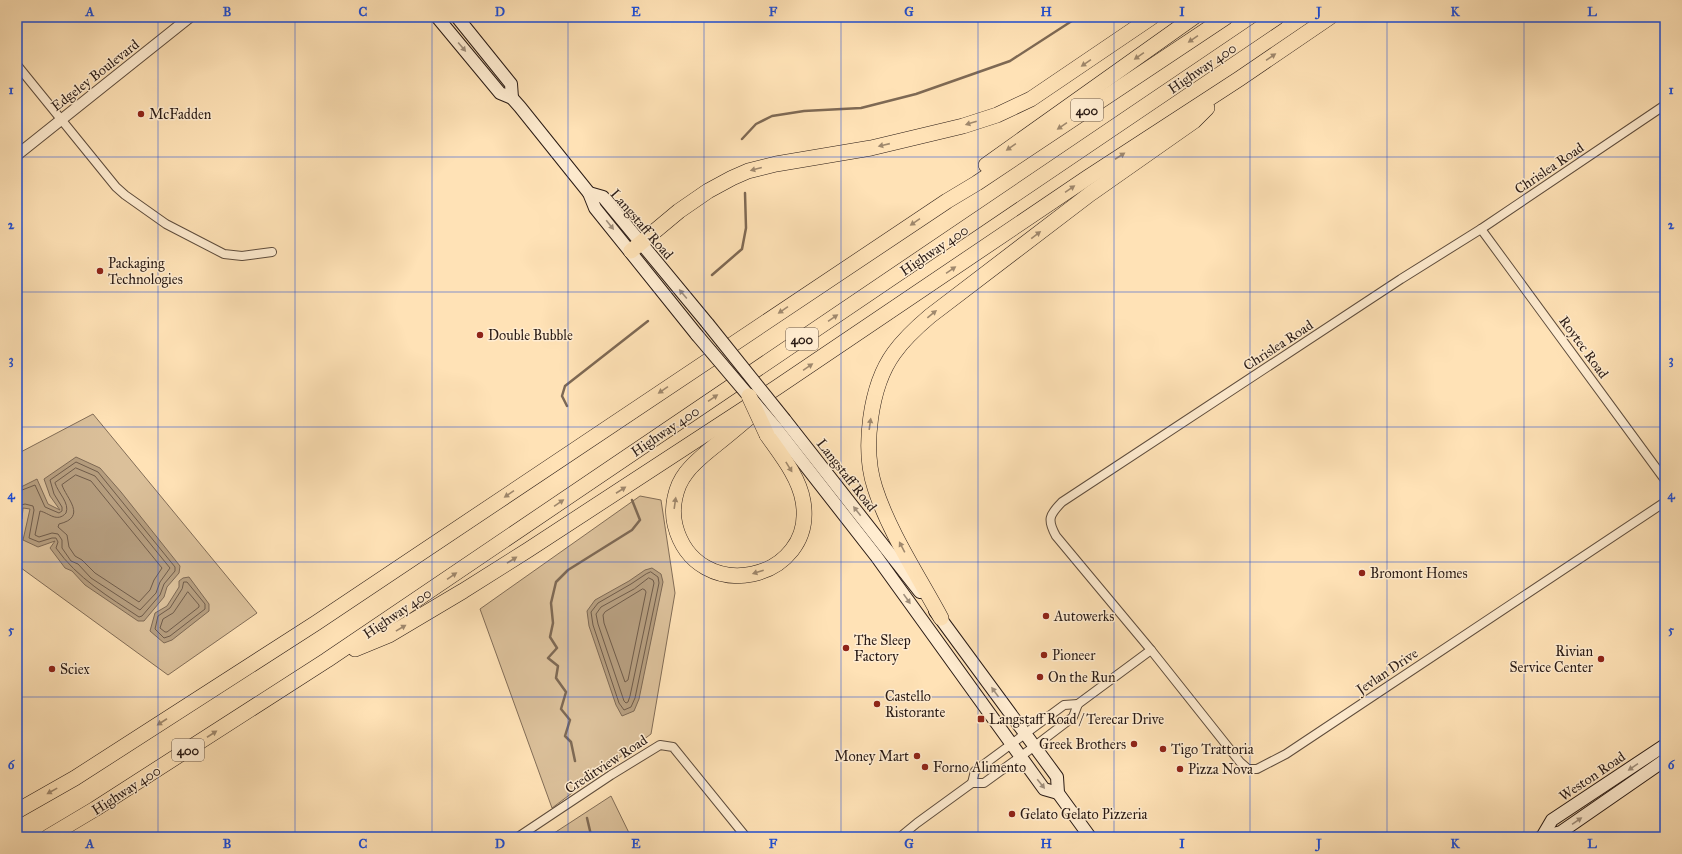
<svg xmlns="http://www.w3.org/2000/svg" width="1682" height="854" font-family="'IM FELL Great Primer',serif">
	<rect width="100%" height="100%" fill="#ffe2b6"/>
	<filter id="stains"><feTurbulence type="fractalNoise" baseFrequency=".005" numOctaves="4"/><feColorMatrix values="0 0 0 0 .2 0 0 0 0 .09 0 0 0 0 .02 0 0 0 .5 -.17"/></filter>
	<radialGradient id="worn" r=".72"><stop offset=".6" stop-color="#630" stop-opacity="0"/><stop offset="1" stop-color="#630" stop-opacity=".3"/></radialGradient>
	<!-- green -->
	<g fill="#dbc09a" stroke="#826d57">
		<path d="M93,414L257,613L168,675L17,565V454Z"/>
		<path d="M640,496L661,500L675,593L651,734L552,808L480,609Z"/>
		<path d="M611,796L631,837H548Z"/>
	</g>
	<!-- water -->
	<g fill="#b69e7f" stroke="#7e6954">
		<path d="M76,457L100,468L121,492L180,566L179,573L167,587L164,597L144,621H138L85,585L72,571L65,568L50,548L55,541L38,547L23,540L30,509L23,508L22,519L17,525V489L37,479L48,504L60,510L50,496L44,479Z"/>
		<path d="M652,568L661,574L663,582L639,699L634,711L622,716L616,705L589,626L587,611L595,600L629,581L645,570Z"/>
		<path d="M189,577L209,604V611L172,640L164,643L150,631L155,613L167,606L179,587V581L183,578Z"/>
	</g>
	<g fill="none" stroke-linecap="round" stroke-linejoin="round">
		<!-- shore -->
		<g stroke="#705c4a" stroke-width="1">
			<path d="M76,468L95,476L170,568L160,582L156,593L140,610L91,578L78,564L71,561L62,548V540L58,534L52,533L39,537L35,535L40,511C49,513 57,523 66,513C70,503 58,493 55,483Z"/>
			<path d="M76,475L91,481L162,568L154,580L150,590L139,602L95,573L82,560L75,556L69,547L67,535L58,527L59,524C88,517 66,498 62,485Z"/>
			<path d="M17,492L35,485L45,507L59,513L62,511V507L54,494L50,480L76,462L98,472L175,567V571L164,584L160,595L142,616L139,617C109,597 77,578 56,548L58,542L56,538H52L39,542L29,538L34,510L33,506L25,504L21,505L17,519"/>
			<path d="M651,572L658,577L659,583L635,698L631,707L624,710L619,703L593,625L591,612L598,603L631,584L646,574Z"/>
			<path d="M649,578L653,580L654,583L630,696L628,702L626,703L624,701L598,624L596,614L601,607L634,589Z"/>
			<path d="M184,582H187L205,604V609L170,636L164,638L155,629L158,616L170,608L182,589Z"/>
			<path d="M643,589L645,590L646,592L628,680L625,682L604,623L603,615L605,612Z"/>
			<path d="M188,592L199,605V607L167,632H165L160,628L163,619L173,613Z"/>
		</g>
		<!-- stream -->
		<g stroke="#7e6954" stroke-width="2.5">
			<path d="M742,139L756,124L772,116L804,111L861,108L916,94L1010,61L1078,17"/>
			<path d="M712,275L742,249L746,228L745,193"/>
			<path d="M567,406L562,396L565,386L648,321"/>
			<path d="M575,761L571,742L565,736L570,720L561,709L566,692L556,678L558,666L548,658L557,648L550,637L553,623L551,603L556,582L568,570L632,530L640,520L632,500"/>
			<path d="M587,818L591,835L593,837"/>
		</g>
		<!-- minor casing -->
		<g stroke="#5e4c3c" stroke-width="10">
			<g id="minor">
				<path d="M17,65L116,187L125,195L166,224L224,254L242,256L272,252"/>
				<path d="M1665,105L1481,229L1401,279L1062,502C1049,515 1047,520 1056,536L1151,650L1240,762L1248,769H1257L1286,754L1665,502"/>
				<path d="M1481,229L1665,480"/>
				<path d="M972,783L975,771L1064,705L1078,704"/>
				<path d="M518,837L611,775L660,745L673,747L746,837"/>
				<path d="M900,837L917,823L972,783H984L1035,746L1073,717L1078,704L1151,650"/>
			</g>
		</g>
		<!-- tertiary casing -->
		<g stroke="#5e4c3c" stroke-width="12">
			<path id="tertiary" d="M17,155L190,17"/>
		</g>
		<!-- secondary casing -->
		<g stroke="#291a14" stroke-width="14">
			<g id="secondary">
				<path d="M437,17L500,93L512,98L520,107L589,193L595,208L697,335"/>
				<path d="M457,17L511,84L512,98"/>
				<path d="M589,193L603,197L708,324"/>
				<path d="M785,420L920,592"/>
				<path d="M776,428L876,556L1044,789L1058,793"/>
				<path d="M935,611L1057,777L1058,793L1090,837"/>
				<path d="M1541,837L1561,832L1665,760"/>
				<path d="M1542,837L1552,820L1665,745"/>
			</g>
		</g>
		<!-- motorway casing -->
		<g stroke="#291a14" stroke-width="16">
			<g id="motorway">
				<path d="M986,165L1194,17"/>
				<path d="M631,251L679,211L708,191L732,178L748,171L776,164L871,148L963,126L997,115L1031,99L1152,17"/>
				<path d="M759,409C745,421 731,433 717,444C706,453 694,462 686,473C675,487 671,508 675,525C696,608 817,581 803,501C799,477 781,455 767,435"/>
				<path d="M941,618C919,577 889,532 875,488C862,449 870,386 894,353C904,339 917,327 930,316L1090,194L1194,121L1207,108"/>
				<path d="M355,649L389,635L463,591L528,550L776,388L1087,178L1239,79L1330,17"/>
				<path d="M17,811L75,778L316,623L947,201L977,183L1226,17"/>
				<path d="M48,837L95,809L327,660L1277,17"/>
			</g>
		</g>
		<!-- minor -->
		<use href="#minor" stroke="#ffecd0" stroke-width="8"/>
		<!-- tertiary -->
		<use href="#tertiary" stroke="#ffecd0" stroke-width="10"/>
		<!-- secondary -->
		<use href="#secondary" stroke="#ffecd0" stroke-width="12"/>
		<!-- motorway -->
		<use href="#motorway" stroke="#ffe2b6" stroke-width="15"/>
		<!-- secondary-bridge casing -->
		<g stroke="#291a14" stroke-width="14" stroke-linecap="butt">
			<g id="secondary-bridge">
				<path d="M708,324L785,420"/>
				<path d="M697,335L776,428"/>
			</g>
		</g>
		<!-- motorway-bridge casing -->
		<g stroke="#291a14" stroke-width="16" stroke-linecap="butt">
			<path id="motorway-bridge" d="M749,396L767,435"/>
		</g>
		<!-- secondary-bridge -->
		<use href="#secondary-bridge" stroke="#ffecd0" stroke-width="12"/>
		<!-- motorway-bridge -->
		<use href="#motorway-bridge" stroke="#ffe2b6" stroke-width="15"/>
	</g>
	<!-- one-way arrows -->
	<defs><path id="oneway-solid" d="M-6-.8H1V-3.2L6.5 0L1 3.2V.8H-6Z"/></defs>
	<g fill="#9f886d">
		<use href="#oneway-solid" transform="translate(1193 39) rotate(146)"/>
		<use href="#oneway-solid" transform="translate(1139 56) rotate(145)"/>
		<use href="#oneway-solid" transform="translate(1271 57) rotate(-34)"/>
		<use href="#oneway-solid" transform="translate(1086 63) rotate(146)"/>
		<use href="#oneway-solid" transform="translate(971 123) rotate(162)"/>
		<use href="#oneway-solid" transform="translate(1062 126) rotate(146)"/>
		<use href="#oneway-solid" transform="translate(884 145) rotate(167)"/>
		<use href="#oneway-solid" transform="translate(1011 147) rotate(145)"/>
		<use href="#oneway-solid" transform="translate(1120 156) rotate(-33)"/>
		<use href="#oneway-solid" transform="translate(756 169) rotate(165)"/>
		<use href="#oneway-solid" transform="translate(1070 189) rotate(-34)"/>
		<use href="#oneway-solid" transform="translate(915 222) rotate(146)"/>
		<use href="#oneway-solid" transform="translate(1036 235) rotate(-37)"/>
		<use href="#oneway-solid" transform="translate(951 270) rotate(-34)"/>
		<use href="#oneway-solid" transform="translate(783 310) rotate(146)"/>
		<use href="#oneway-solid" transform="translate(932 314) rotate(-39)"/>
		<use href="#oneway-solid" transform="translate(833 318) rotate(-34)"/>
		<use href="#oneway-solid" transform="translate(808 367) rotate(-34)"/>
		<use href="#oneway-solid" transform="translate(663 390) rotate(146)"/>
		<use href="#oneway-solid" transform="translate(713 398) rotate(-34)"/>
		<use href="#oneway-solid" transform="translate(870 424) rotate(-82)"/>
		<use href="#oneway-solid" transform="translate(789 467) rotate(58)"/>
		<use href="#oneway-solid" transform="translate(621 490) rotate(-33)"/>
		<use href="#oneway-solid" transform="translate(509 494) rotate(146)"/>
		<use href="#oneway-solid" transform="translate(559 503) rotate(-34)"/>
		<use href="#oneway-solid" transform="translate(675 503) rotate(-82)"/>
		<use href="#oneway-solid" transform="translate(902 547) rotate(-118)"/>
		<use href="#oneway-solid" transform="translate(512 560) rotate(-32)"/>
		<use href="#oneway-solid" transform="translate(758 572) rotate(162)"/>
		<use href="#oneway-solid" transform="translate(452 576) rotate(-34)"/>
		<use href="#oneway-solid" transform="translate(401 628) rotate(-31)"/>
		<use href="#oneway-solid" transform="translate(162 722) rotate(147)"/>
		<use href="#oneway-solid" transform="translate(212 734) rotate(-33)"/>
		<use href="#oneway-solid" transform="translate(52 791) rotate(151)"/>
	</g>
	<g fill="#9f8e7b">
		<use href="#oneway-solid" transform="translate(462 47) rotate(50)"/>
		<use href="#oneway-solid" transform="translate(610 225) rotate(51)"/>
		<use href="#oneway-solid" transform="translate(683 294) rotate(-130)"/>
		<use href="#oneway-solid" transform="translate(857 511) rotate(-128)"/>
		<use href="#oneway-solid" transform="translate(907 599) rotate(55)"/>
		<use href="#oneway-solid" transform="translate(995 692) rotate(-126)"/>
		<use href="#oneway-solid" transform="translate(1633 767) rotate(146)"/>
		<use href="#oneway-solid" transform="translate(1041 784) rotate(51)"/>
		<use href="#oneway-solid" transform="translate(1577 821) rotate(-34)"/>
	</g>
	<!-- grid -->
	<path fill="none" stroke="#1d4ed8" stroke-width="1" stroke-opacity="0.55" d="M158,17V837M295,17V837M432,17V837M568,17V837M704,17V837M841,17V837M978,17V837M1114,17V837M1250,17V837M1387,17V837M1524,17V837M17,157H1665M17,292H1665M17,427H1665M17,562H1665M17,697H1665"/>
	<!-- markers -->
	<g fill="#8f2418" stroke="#ffecd0" stroke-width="1.5">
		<circle cx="141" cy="114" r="4"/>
		<circle cx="100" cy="271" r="4"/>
		<circle cx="480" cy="335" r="4"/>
		<circle cx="1362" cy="573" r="4"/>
		<circle cx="1046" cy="616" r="4"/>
		<circle cx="846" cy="648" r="4"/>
		<circle cx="1044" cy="655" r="4"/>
		<circle cx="1601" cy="659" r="4"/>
		<circle cx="52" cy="669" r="4"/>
		<circle cx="1040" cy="677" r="4"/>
		<circle cx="877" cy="704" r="4"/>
		<rect x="977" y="715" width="8" height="8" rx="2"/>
		<circle cx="1134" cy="744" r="4"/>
		<circle cx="1163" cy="749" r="4"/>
		<circle cx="917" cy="756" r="4"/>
		<circle cx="925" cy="767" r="4"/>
		<circle cx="1180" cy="769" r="4"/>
		<circle cx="1012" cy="814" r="4"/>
	</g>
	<g text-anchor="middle" stroke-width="3" stroke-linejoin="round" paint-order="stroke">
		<!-- shield labels -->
		<g fill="#ffecd0" stroke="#69594c" stroke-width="1">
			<rect x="1071" y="99" width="32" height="22" rx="3"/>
			<rect x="786" y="328" width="32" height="22" rx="3"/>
			<rect x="172" y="739" width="32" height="22" rx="3"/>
		</g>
		<g font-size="13" font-weight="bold" fill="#291a14">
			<text x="1087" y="115">400</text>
			<text x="802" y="344">400</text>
			<text x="188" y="755">400</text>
		</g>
		<!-- street labels -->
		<g font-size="14" fill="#291a14" stroke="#ffecd0">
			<text transform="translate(1202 68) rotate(-34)" y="5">Highway 400</text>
			<text transform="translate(95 75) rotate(-38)" y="5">Edgeley Boulevard</text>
			<text transform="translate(1549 168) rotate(-34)" y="5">Chrislea Road</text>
			<text transform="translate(642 224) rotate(49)" y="5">Langstaff Road</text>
			<text transform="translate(934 250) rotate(-34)" y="5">Highway 400</text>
			<text transform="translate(1278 345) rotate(-33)" y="5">Chrislea Road</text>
			<text transform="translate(1584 347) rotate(54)" y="5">Roytec Road</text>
			<text transform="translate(665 431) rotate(-34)" y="5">Highway 400</text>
			<text transform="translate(847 475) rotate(52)" y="5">Langstaff Road</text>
			<text transform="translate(397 613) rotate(-34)" y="5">Highway 400</text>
			<text transform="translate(1387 671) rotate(-34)" y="5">Jevlan Drive</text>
			<text transform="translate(606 764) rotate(-33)" y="5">Creditview Road</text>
			<text transform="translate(1592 776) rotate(-34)" y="5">Weston Road</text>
			<text transform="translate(126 790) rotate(-33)" y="5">Highway 400</text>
		</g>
		<!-- poi labels -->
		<g font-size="14" fill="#291a14" stroke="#ffecd0" text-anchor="start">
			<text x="149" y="119">McFadden</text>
			<text x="108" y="268">Packaging<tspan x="108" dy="16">Technologies</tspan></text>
			<text x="488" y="340">Double Bubble</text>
			<text x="1370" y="578">Bromont Homes</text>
			<text x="1054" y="621">Autowerks</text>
			<text x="854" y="645">The Sleep<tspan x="854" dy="16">Factory</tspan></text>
			<text x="1593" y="656" text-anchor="end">Rivian<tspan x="1593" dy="16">Service Center</tspan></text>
			<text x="1052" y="660">Pioneer</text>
			<text x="60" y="674">Sciex</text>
			<text x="1048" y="682">On the Run</text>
			<text x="885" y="701">Castello<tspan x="885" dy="16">Ristorante</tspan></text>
			<text x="989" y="724">Langstaff Road / Terecar Drive</text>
			<text x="1126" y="749" text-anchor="end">Greek Brothers</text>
			<text x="1171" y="754">Tigo Trattoria</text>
			<text x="909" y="761" text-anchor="end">Money Mart</text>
			<text x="933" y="772">Forno Alimento</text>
			<text x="1188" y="774">Pizza Nova</text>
			<text x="1020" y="819">Gelato Gelato Pizzeria</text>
		</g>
	</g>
	<!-- margin -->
	<rect width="1682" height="854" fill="none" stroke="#ffe2b6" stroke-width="44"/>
	<rect x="22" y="22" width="1638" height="810" fill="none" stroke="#1d4ed8" stroke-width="1.5"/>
	<g font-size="13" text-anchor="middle" font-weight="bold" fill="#1d4ed8">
		<text x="90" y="16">A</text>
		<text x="227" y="16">B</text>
		<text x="363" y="16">C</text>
		<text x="500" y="16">D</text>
		<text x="636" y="16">E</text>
		<text x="773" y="16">F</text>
		<text x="909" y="16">G</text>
		<text x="1046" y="16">H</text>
		<text x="1182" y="16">I</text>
		<text x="1319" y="16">J</text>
		<text x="1455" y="16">K</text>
		<text x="1592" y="16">L</text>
		<text x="11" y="94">1</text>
		<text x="1671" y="94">1</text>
		<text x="11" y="229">2</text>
		<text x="1671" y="229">2</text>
		<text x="11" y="364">3</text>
		<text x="1671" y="364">3</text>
		<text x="11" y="499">4</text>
		<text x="1671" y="499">4</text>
		<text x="11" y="634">5</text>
		<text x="1671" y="634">5</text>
		<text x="11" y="769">6</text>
		<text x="1671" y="769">6</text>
		<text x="90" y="848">A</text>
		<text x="227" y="848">B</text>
		<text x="363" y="848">C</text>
		<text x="500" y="848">D</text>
		<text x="636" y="848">E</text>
		<text x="773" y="848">F</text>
		<text x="909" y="848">G</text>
		<text x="1046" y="848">H</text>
		<text x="1182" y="848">I</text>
		<text x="1319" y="848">J</text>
		<text x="1455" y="848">K</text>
		<text x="1592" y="848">L</text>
	</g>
	<rect width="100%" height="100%" filter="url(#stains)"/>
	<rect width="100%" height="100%" fill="url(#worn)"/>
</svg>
